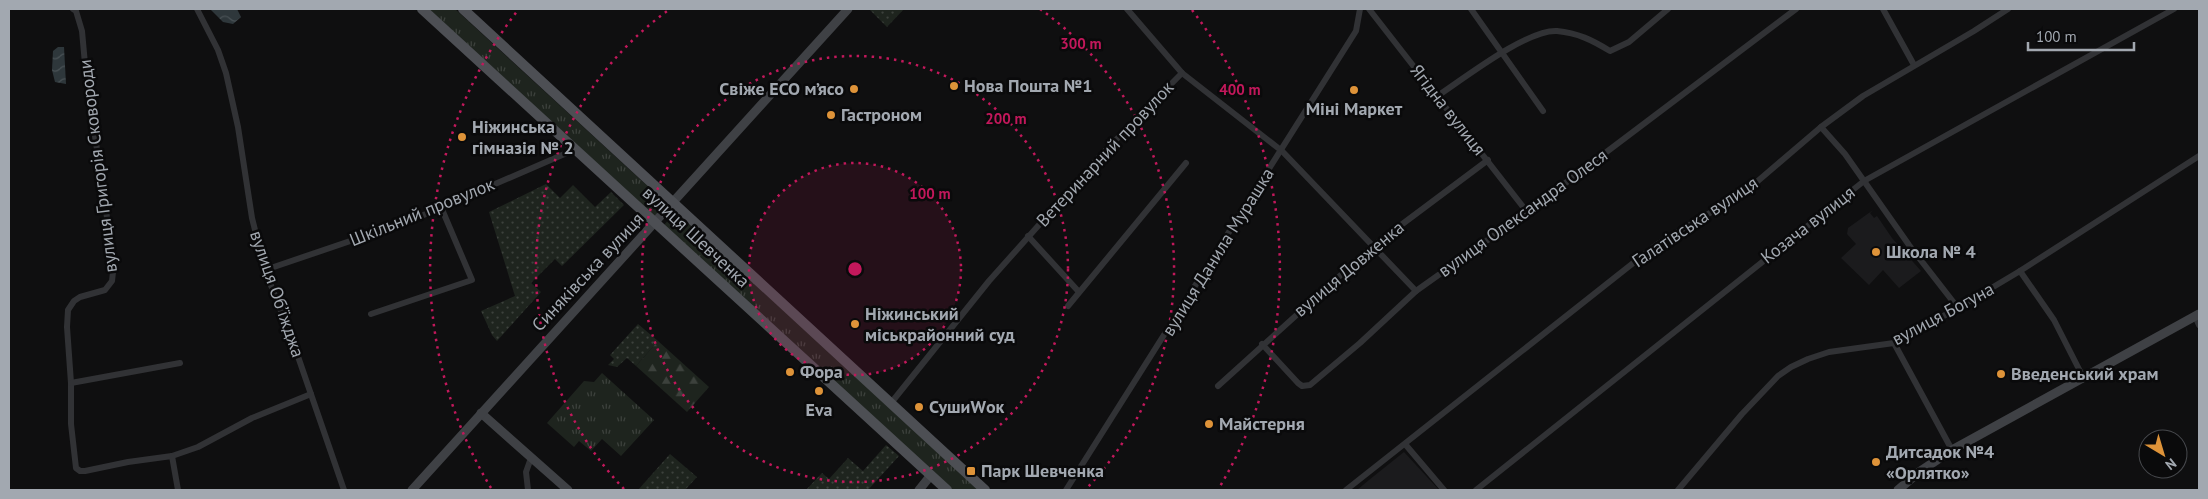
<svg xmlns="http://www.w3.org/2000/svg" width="2208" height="499" font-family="'PT Sans',sans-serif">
	<defs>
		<pattern id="grass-dots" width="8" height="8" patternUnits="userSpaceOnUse" patternTransform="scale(1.25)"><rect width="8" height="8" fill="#1e241e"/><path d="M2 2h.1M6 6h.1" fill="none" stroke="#3c413c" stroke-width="1.8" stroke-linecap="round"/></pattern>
		<pattern id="forest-firs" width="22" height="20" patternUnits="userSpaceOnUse" patternTransform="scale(1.25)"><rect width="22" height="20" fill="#1e241e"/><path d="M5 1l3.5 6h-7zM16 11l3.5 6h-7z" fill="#3c413c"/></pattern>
		<pattern id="park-tufts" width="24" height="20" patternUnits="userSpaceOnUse" patternTransform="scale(1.25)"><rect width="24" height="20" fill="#1e241e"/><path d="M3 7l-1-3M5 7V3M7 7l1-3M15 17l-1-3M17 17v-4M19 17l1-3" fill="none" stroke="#3c413c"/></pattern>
		<pattern id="water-waves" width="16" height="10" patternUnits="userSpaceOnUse" patternTransform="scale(1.25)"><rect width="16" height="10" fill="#2e373b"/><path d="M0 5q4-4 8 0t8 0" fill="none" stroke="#495155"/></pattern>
	</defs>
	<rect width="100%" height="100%" fill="#0f0f10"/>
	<!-- built -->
	<g fill="#1b1b1d">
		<path d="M1873,210L1870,213L1874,218L1877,216L1892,238L1921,271L1899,288L1883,270L1869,285L1841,258L1856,244L1847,234L1848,228Z"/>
		<path d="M1404,452L1439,490H1357L1369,480Z"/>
	</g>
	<!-- grass -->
	<g fill="url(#grass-dots)">
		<path d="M869,9H904L887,27Z"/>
		<path d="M546,184L560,198L573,185L595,207L611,192L624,205L562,266L555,259L531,283L541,292L497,341L492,335L481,311L515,296L489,212Z"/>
		<path d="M638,324L658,341L636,366L627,358L617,367L608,365L614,359L610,355Z"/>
		<path d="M886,445L899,456L868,490H806L822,473L829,479L848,458L863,471Z"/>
		<path d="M670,454L697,477L685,490H638Z"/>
	</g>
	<!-- forest -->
	<path fill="url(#forest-firs)" d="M658,341L709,387L687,412L636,366Z"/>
	<!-- park -->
	<g fill="url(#park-tufts)">
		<path d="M429,9H455L666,203L654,217Z"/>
		<path d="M676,212L980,490H951L663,226Z"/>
		<path d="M602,373L654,420L621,456L602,439L591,451L579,441L574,447L547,423L584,381L594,382Z"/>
	</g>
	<!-- water -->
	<g fill="url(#water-waves)">
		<path d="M210,9H237L241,17L233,24L223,22Z"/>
		<path d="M58,47H64L66,84L55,82L52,70L53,51Z"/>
	</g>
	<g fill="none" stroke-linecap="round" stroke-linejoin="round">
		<!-- street -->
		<g stroke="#313235" stroke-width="6">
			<path d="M73,9L76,11L82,31L86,75L109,231L113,272L112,281L105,290L80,297L74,301L68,310L67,327L71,383V424L76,468L80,471H85L128,462L172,456L198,447L252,418L311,394"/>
			<path d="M197,9L218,50L226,73L238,127L252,218L265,270L293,342L344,490"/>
			<path d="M1127,9L1182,73L1282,151L1416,291"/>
			<path d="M1369,9L1527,212"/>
			<path d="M1471,9L1543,111"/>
			<path d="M1883,9L1914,65"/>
			<path d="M1436,97C1462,80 1527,29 1557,31C1578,33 1592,40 1610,51L1629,42L1668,9"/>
			<path d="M1821,127L1845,154L1909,245L1958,308"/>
			<path d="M1028,236L1079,292"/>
			<path d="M265,270L412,220L576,149"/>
			<path d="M2020,271L2054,320L2084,379"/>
			<path d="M1068,306L1186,163"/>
			<path d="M371,314L472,280L441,207"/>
			<path d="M2195,316L2199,325"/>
			<path d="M1894,343L1952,450"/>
			<path d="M1262,344L1298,383L1302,386L1310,385L1360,343L1416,291L1527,212L1796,9"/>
			<path d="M71,383L180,363"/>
			<path d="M1218,386L1373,246L1488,160"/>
			<path d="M891,403L989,281L1102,154L1182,73"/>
			<path d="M1405,444L1444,490"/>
			<path d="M172,456L178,490"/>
			<path d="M528,490L526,472L531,458"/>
			<path d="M1066,490L1356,31L1360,9"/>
			<path d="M1346,490L1656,245L1745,192L1821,127L1863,96L1974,31L2008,9"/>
			<path d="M1476,490L1864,181L2174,9"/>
			<path d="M1678,490L1742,414L1778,376L1791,367L1808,359L1829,352L1894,343L1958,308L2020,271L2199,156"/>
		</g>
		<!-- secondary -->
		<g stroke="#3f4145" stroke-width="9">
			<path d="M481,413L568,490"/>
			<path d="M412,490L848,9"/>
			<path d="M919,490L931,475"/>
			<path d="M1898,490L1919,472L1952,450L2199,314"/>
		</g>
		<!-- primary -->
		<g stroke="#4d4f54" stroke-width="10">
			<path d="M422,9L947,490"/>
			<path d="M463,9L985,490"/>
		</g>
	</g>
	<!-- distance rings -->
	<circle cx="855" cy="269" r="106" fill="#c2185b" fill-opacity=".12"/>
	<g fill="none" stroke="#c2185b" stroke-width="2.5" stroke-dasharray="2.5 5">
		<circle cx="855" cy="269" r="106"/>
		<circle cx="855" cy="269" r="213"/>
		<path d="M624 489A319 319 0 0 1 670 9M1040 9A319 319 0 0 1 1086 489"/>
		<path d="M491 488A425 425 0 0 1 518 10M1192 10A425 425 0 0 1 1219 488"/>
	</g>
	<!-- markers -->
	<g fill="#de9339" stroke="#0a0a0b" stroke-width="2">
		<circle cx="954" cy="86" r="5"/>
		<circle cx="854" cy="89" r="5"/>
		<circle cx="1354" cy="90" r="5"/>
		<circle cx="831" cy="115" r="5"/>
		<circle cx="462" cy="137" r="5"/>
		<circle cx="1876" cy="252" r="5"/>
		<circle cx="855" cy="324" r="5"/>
		<circle cx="790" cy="372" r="5"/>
		<circle cx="2001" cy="374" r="5"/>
		<circle cx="819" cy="391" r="5"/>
		<circle cx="919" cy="407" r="5"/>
		<circle cx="1209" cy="424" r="5"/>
		<circle cx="1876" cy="462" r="5"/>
		<rect x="966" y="466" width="10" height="10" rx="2.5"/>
	</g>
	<g text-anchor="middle" stroke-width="5" stroke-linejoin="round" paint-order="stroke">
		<!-- poi labels -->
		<g font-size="18" font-weight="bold" fill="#a2a8b0" stroke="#0a0a0b" text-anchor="start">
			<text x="964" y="92">Нова Пошта №1</text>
			<text x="844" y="95" text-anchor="end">Свіже ECO м’ясо</text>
			<text x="1354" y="115" text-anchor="middle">Міні Маркет</text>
			<text x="841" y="121">Гастроном</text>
			<text x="472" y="133">Ніжинська<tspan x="472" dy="21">гімназія № 2</tspan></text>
			<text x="1886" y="258">Школа № 4</text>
			<text x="865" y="320">Ніжинський<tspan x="865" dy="21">міськрайонний суд</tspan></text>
			<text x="800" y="378">Фора</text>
			<text x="2011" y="380">Введенський храм</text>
			<text x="929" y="413">СушиWок</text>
			<text x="819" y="416" text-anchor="middle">Eva</text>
			<text x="1219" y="430">Майстерня</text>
			<text x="1886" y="458">Дитсадок №4<tspan x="1886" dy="21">«Орлятко»</tspan></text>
			<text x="981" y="477">Парк Шевченка</text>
		</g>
		<!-- street labels -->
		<g font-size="18" fill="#a2a8b0" stroke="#0a0a0b">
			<text transform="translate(1448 110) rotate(52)" y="6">Ягідна вулиця</text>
			<text transform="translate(1105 154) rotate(-47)" y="6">Ветеринарний провулок</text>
			<text transform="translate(98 166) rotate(-97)" y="6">вулиця Григорія Сковороди</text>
			<text transform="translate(422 212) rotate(-22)" y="6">Шкільний провулок</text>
			<text transform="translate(1523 213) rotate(-36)" y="6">вулиця Олександра Олеся</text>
			<text transform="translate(1695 222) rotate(-34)" y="6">Галатівська вулиця</text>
			<text transform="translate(1808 225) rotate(-38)" y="6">Козача вулиця</text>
			<text transform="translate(696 237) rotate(43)" y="6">вулиця Шевченка</text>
			<text transform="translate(1218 252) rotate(-58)" y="6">вулиця Данила Мурашка</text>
			<text transform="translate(1349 269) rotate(-40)" y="6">вулиця Довженка</text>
			<text transform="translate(588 272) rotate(-47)" y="6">Синяківська вулиця</text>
			<text transform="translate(277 294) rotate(71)" y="6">вулиця Обʼїжджа</text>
			<text transform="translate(1943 314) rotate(-28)" y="6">вулиця Богуна</text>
		</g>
	</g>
	<circle cx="855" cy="269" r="8" fill="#c2185b" stroke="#0a0a0b" stroke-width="2.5"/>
	<g font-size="15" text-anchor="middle" font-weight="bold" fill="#c2185b" stroke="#0a0a0b" stroke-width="5" stroke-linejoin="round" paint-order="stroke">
		<text x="1081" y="49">300 m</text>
		<text x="1240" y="95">400 m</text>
		<text x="1006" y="124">200 m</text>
		<text x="930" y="199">100 m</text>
	</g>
	<!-- border -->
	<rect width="2208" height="499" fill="none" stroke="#a2a8b0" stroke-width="20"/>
	<!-- north arrow -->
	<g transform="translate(2163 454) rotate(142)"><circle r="24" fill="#0a0a0b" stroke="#47494d"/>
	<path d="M0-4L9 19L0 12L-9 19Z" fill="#de9339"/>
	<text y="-8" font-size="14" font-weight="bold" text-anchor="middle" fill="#a2a8b0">N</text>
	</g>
	<!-- scale -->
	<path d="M2028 42v8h106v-8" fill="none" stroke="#a2a8b0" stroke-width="2.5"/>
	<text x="2036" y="42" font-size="15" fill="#a2a8b0" stroke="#0a0a0b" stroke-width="4" paint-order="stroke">100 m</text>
</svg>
